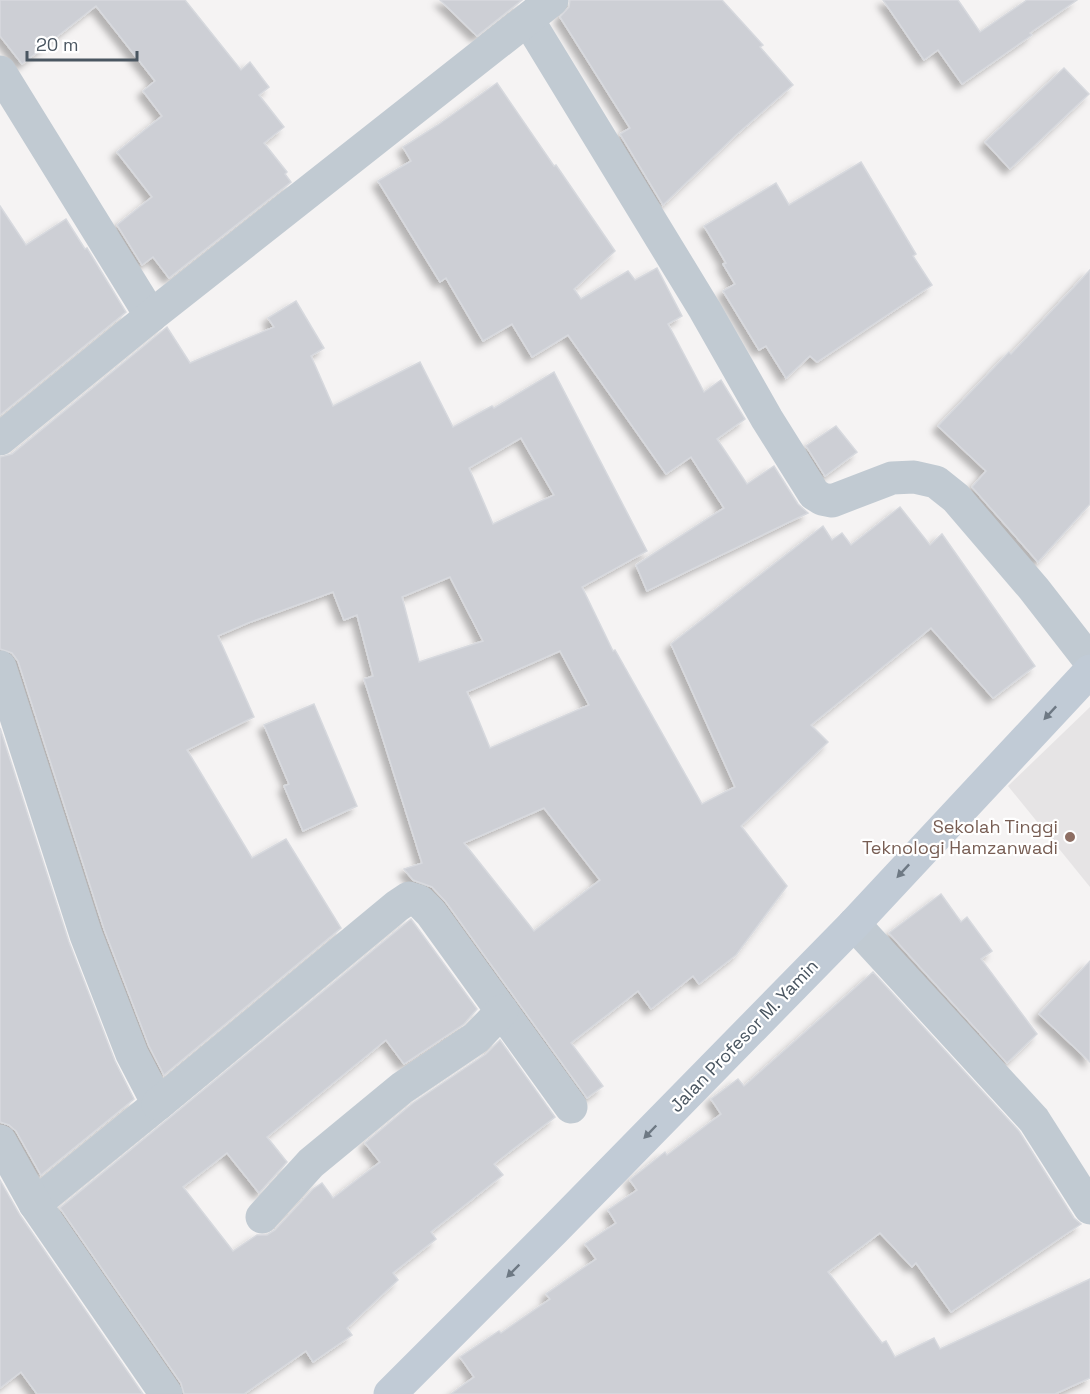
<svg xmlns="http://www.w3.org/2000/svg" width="1090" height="1394" font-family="'Space Grotesk',sans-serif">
	<defs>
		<filter id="shadow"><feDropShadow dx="-5.5" dy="5.5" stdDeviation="3" flood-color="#0004"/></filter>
	</defs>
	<rect width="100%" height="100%" fill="#f5f3f3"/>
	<!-- education -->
	<path fill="#e6e4e5" d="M1090,707V887L1008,786Z"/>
	<!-- building -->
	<g fill="#cdcfd5" stroke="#d7d9de" stroke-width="1.5" fill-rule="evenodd" filter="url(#shadow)">
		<path d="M0,0H185L241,70L250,62L269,87L259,95L284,127L264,143L287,172L285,174L291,182L169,278L153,257L142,265L117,225L152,197L117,152L162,116L143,91L155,81L96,6L22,64L0,36Z"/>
		<path d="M440,0H522L477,36Z"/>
		<path d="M570,0H722L763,45L760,47L793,85L736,135L663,205L620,134L630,128L560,17L569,7Z"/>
		<path d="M883,0H958L980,32L1027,0H1077L1030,33L1032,35L962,84L938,50L924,60Z"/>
		<path d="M1064,68L1089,94L1010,169L985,142Z"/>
		<path d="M497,83L554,166L556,165L615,251L574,289L581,299L628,271L635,280L657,268L682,316L668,324L704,392L721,380L745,419L717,439L747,484L774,466L798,504L808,513L647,591L636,565L724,508L691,457L666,474L568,335L532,357L512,324L483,341L446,278L440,282L378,181L411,161L403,147L438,125Z"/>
		<path d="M861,162L916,254L913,256L932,285L817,362L810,356L786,378L766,346L759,350L723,291L735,284L723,264L726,263L704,226L776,183L789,205Z"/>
		<path d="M0,206L26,245L66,219L85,249L87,248L126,312L0,415Z"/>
		<path d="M1090,270V504L1038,562L972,487L986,471L938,426L1009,352L1011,354Z"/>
		<path d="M296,301L324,348L311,356L333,406L420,362L453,427L492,406L494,408L554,372L647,551L582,587L613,651L615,650L702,804L735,787L671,644L823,526L832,540L842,533L851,545L900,507L930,545L942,534L1035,666L993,698L931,628L811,725L828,742L741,826L787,886L736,955L699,984L693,976L651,1009L638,991L571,1043L603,1086L587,1098L446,902L432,887L413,880L404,869L422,863L364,679L373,676L357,615L344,620L333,592L248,623L218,636L254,717L187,750L252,858L286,839L341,928L164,1075L149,1046L104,929L18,661L12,653L0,649V457L12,454L167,327L190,363L274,327L268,318ZM521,438L554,495L493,524L469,468ZM450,577L483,641L419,662L402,597ZM560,651L589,705L490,748L467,692ZM544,808L600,880L534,931L464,843Z"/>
		<path d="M836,426L857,452L825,476L806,446Z"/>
		<path d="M314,704L357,806L303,831L284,786L289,784L264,725Z"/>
		<path d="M0,728L69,942L115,1061L134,1099L41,1175L16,1131L9,1125L0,1122Z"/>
		<path d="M941,894L961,922L967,917L992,951L981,959L1037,1034L1007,1063L889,933Z"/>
		<path d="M411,919L477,1009L464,1024L404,1064L386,1040L267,1137L287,1162L259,1193L227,1153L183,1187L233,1251L257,1235H267L275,1230L313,1189L322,1183L333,1198L380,1162L365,1143L413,1103L486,1054L500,1040L555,1117L494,1164L503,1175L431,1232L436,1239L393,1273L398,1280L347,1328L352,1335L313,1362L306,1351L244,1394H184L181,1383L60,1208Z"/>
		<path d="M1090,961V1062L1039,1014Z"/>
		<path d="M873,972L1019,1131L1074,1218L1081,1224L951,1312L916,1263L912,1267L880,1233L828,1272L882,1343L886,1341L895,1357L934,1338L940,1349L1090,1279V1378L1055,1394H451L474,1377L460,1357L499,1331L501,1333L550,1299L546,1294L596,1259L585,1244L616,1223L608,1210L637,1190L630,1180L632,1178L665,1152L667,1155L721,1114L711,1099L738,1079L744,1086Z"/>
		<path d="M0,1180L20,1215L143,1394H37L21,1372L0,1388Z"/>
	</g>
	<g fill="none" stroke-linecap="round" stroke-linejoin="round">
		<!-- minor -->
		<g stroke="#c1cad2" stroke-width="33">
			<path d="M528,20L705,310L767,419L814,494L822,499L832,501L892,478L914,477L936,482L956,498L1034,589L1090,661"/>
			<path d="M0,72L151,316"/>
			<path d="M0,439L151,316L552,0"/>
			<path d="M0,667L86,935L132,1054L158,1104L35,1204"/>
			<path d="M854,924L1034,1120L1090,1208"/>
			<path d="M158,1104L397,906L409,898L419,901L431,913L571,1107"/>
			<path d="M0,1141L35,1204L166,1394"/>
			<path d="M262,1217L311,1163L402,1088L476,1038L502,1011"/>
		</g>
		<!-- secondary -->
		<path stroke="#c1cbd6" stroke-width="33" d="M390,1394L554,1230L854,924L1090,671"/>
	</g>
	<!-- one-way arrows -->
	<defs><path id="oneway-solid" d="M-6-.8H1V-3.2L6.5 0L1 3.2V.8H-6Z" transform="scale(1.5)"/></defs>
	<g fill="#6e7984">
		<use href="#oneway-solid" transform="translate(1050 713) rotate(133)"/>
		<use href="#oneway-solid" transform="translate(903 871) rotate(133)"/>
		<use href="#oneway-solid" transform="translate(650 1132) rotate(134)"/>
		<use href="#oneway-solid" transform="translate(513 1271) rotate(135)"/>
	</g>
	<!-- markers -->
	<circle fill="#8d6e63" stroke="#fff" stroke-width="2" cx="1070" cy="837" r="6"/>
	<g text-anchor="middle" stroke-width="4.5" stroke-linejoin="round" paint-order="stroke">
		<!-- education labels -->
		<g font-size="18" fill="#785e54" stroke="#fff" text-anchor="end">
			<text x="1058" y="833">Sekolah Tinggi<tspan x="1058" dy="21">Teknologi Hamzanwadi</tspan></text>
		</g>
		<!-- street labels -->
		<g font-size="18" fill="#4a5661" stroke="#fff">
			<text transform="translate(744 1036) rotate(-46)" y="6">Jalan Profesor M. Yamin</text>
		</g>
	</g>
	<!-- scale -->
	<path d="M27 51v9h110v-9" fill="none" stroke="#4a5661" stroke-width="3"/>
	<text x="36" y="51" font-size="18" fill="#4a5661" stroke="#ffffff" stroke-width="4.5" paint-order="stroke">20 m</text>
</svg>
